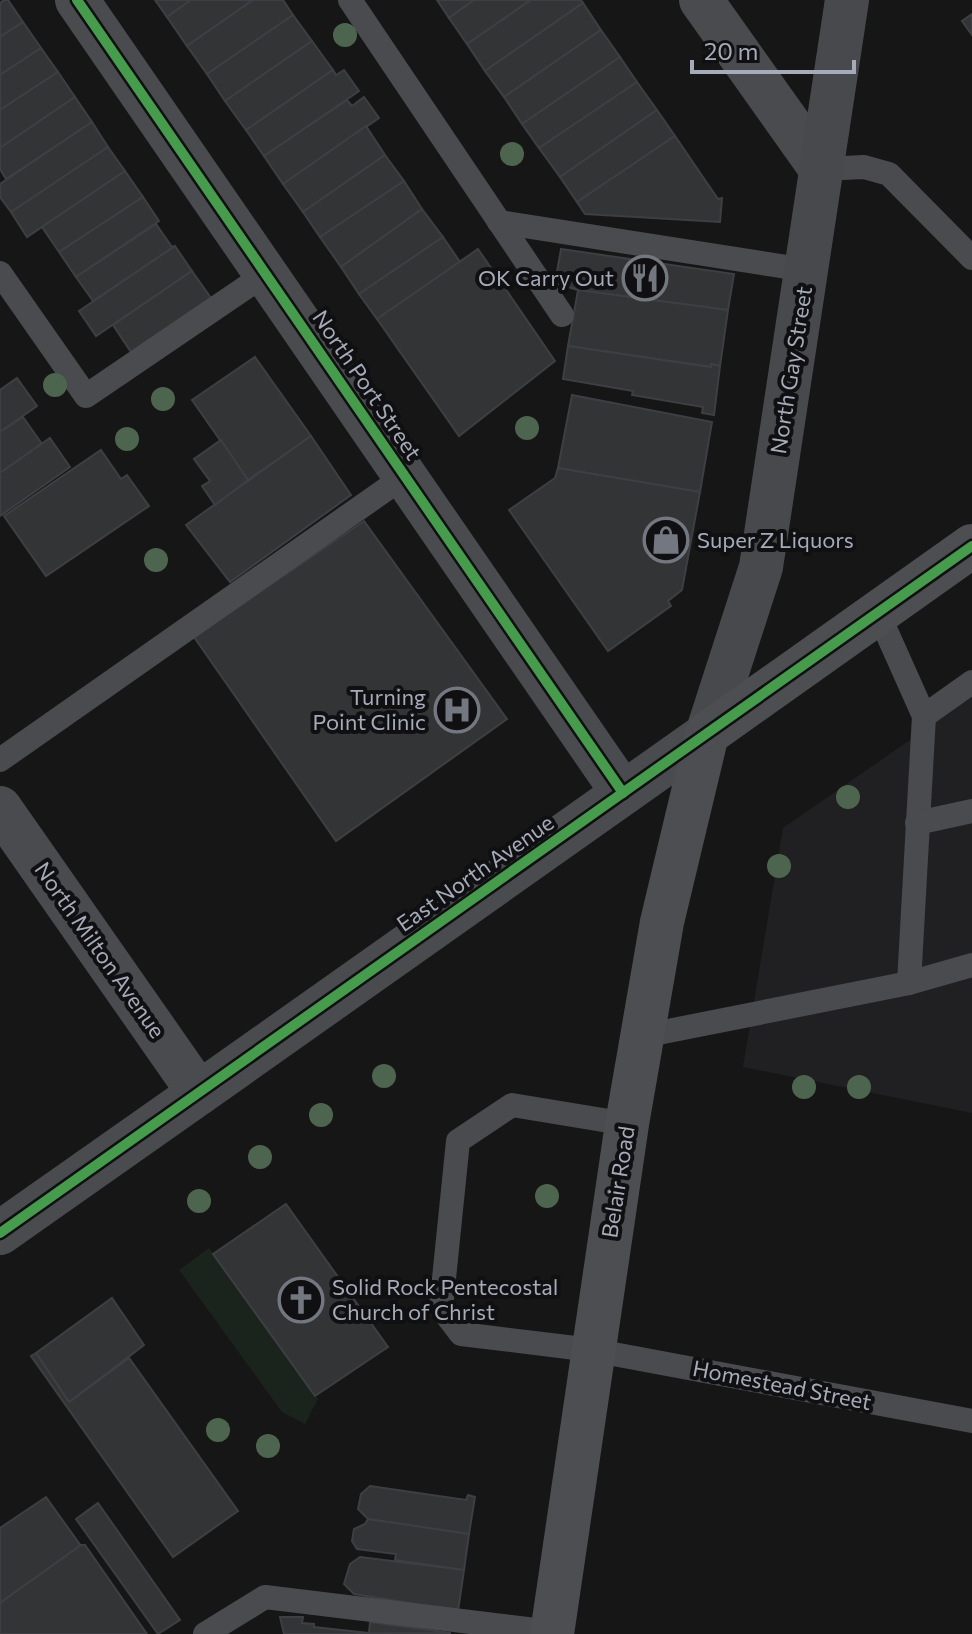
<svg xmlns="http://www.w3.org/2000/svg" width="972" height="1634" font-family="Commissioner,sans-serif">
	<rect width="100%" height="100%" fill="#161616"/>
	<!-- built -->
	<path fill="#202022" d="M972,697V1113L743,1067L783,828Z"/>
	<!-- green -->
	<path fill="#1b231d" d="M209,1248L318,1399L305,1424L282,1412L179,1270Z"/>
	<!-- building -->
	<g fill="#333436" stroke="#3e3f43" stroke-width="2">
		<path d="M4,0H8L23,22L0,37V3Z"/>
		<path d="M155,0H191L167,17Z"/>
		<path d="M191,0H253L187,46L167,17Z"/>
		<path d="M253,0H283L293,15L207,74L187,46Z"/>
		<path d="M437,0H474L449,18Z"/>
		<path d="M474,0H531L467,44L449,18Z"/>
		<path d="M531,0H581L583,3L485,71L467,44Z"/>
		<path d="M583,3L601,30L504,97L485,71Z"/>
		<path d="M972,14V35L962,21Z"/>
		<path d="M293,15L312,41L225,101L207,74Z"/>
		<path d="M23,22L41,48L0,75V37Z"/>
		<path d="M601,30L620,57L522,124L504,97Z"/>
		<path d="M312,41L333,70L246,130L225,101Z"/>
		<path d="M41,48L58,72L0,110V75Z"/>
		<path d="M620,57L637,82L539,148L522,124Z"/>
		<path d="M333,70L336,75L344,70L359,91L264,156L246,130Z"/>
		<path d="M58,72L75,97L0,148V110Z"/>
		<path d="M637,82L657,110L560,177L539,148Z"/>
		<path d="M75,97L92,122L6,179L0,169V148Z"/>
		<path d="M364,97L379,118L283,184L264,156L347,100L352,106Z"/>
		<path d="M657,110L675,136L577,202L560,177Z"/>
		<path d="M92,122L108,147L11,212L0,197V184Z"/>
		<path d="M366,126L385,155L303,212L283,184Z"/>
		<path d="M675,136L718,199L722,198L720,222L585,214L577,202Z"/>
		<path d="M108,147L125,171L27,237L11,212Z"/>
		<path d="M385,155L404,181L320,237L303,212Z"/>
		<path d="M125,171L143,197L59,252L42,227Z"/>
		<path d="M404,181L422,209L341,267L320,237Z"/>
		<path d="M143,197L159,221L76,277L59,252Z"/>
		<path d="M422,209L443,237L359,294L341,267Z"/>
		<path d="M156,224L172,247L175,246L93,301L76,277Z"/>
		<path d="M443,237L460,262L377,319L359,294Z"/>
		<path d="M175,246L192,271L96,336L79,311Z"/>
		<path d="M478,249L555,361L459,436L377,319Z"/>
		<path d="M561,249L734,274L728,310L578,290L555,283Z"/>
		<path d="M192,271L211,298L131,352L113,325Z"/>
		<path d="M578,290L728,310L720,366L711,364V367L568,346Z"/>
		<path d="M568,346L711,367V364L720,366L714,415L702,413L703,407L632,395L633,391L563,379Z"/>
		<path d="M255,357L311,436L248,480L192,400Z"/>
		<path d="M17,378L37,406L0,432V390Z"/>
		<path d="M572,395L712,422L700,492L558,468Z"/>
		<path d="M23,417L42,444L0,473V432Z"/>
		<path d="M311,436L351,495L230,582L186,525Z"/>
		<path d="M50,438L70,467L0,516V473Z"/>
		<path d="M221,440L248,480L215,505L202,486L210,481L194,459Z"/>
		<path d="M101,450L121,479L127,475L149,506L46,576L4,516Z"/>
		<path d="M558,468L700,492L682,590L668,601L671,606L608,651L509,510L555,478Z"/>
		<path d="M364,521L507,719L336,841L194,637Z"/>
		<path d="M286,1204L388,1347L315,1396L213,1254Z"/>
		<path d="M112,1298L144,1345L69,1402L36,1353Z"/>
		<path d="M36,1353L69,1402L129,1358L238,1511L173,1557L31,1356Z"/>
		<path d="M370,1486L466,1500L468,1495L475,1497L469,1534L368,1519L358,1509L361,1494Z"/>
		<path d="M46,1497L81,1546L0,1603V1528Z"/>
		<path d="M98,1503L180,1620L158,1634L76,1519Z"/>
		<path d="M368,1519L469,1534L464,1570L395,1560L396,1554L357,1549L352,1541L354,1529L365,1524Z"/>
		<path d="M81,1545H85L147,1634H0V1603Z"/>
		<path d="M360,1557L464,1570L458,1611L354,1594L344,1584L350,1564Z"/>
		<path d="M280,1617H303L302,1623L314,1624V1627L369,1633L370,1622L451,1633L284,1634Z"/>
	</g>
	<g fill="none" stroke-linecap="round" stroke-linejoin="round">
		<!-- service -->
		<g stroke="#494b4f" stroke-width="24">
			<path d="M350,0L562,315"/>
			<path d="M821,169L864,167L889,174L972,258"/>
			<path d="M499,222L806,270"/>
			<path d="M0,273L86,396L267,273"/>
			<path d="M878,613L924,716L909,983"/>
			<path d="M924,716L972,682"/>
			<path d="M0,760L405,476"/>
			<path d="M917,823L972,811"/>
			<path d="M643,1036L909,983L972,965"/>
			<path d="M627,1124L512,1105L458,1141L441,1308L461,1334L592,1350L972,1421"/>
			<path d="M205,1634L265,1597L552,1632"/>
		</g>
		<!-- minor -->
		<g stroke="#494b4f" stroke-width="44">
			<path d="M77,0L623,793"/>
			<path d="M701,0L821,169"/>
			<path d="M0,1233L199,1093"/>
		</g>
		<!-- tertiary -->
		<path stroke="#494b4f" stroke-width="44" d="M0,808L199,1093L707,734"/>
		<!-- secondary -->
		<path stroke="#48494d" stroke-width="44" d="M707,734L761,567L847,0"/>
		<!-- primary -->
		<path stroke="#4c4e51" stroke-width="44" d="M552,1634L627,1124L662,922L707,734L972,546"/>
		<!-- cycleway casing -->
		<g stroke="#101012" stroke-width="15">
			<g id="cycleway">
				<path d="M77,0L623,793"/>
				<path d="M0,1233L972,546"/>
			</g>
		</g>
		<!-- cycleway -->
		<use href="#cycleway" stroke="#469c4c" stroke-width="10"/>
	</g>
	<!-- trees -->
	<g fill="#4d654f">
		<circle cx="345" cy="35" r="12"/>
		<circle cx="512" cy="154" r="12"/>
		<circle cx="55" cy="385" r="12"/>
		<circle cx="163" cy="399" r="12"/>
		<circle cx="527" cy="428" r="12"/>
		<circle cx="127" cy="439" r="12"/>
		<circle cx="156" cy="560" r="12"/>
		<circle cx="848" cy="797" r="12"/>
		<circle cx="779" cy="866" r="12"/>
		<circle cx="384" cy="1076" r="12"/>
		<circle cx="804" cy="1087" r="12"/>
		<circle cx="859" cy="1087" r="12"/>
		<circle cx="321" cy="1115" r="12"/>
		<circle cx="260" cy="1157" r="12"/>
		<circle cx="547" cy="1196" r="12"/>
		<circle cx="199" cy="1201" r="12"/>
		<circle cx="218" cy="1430" r="12"/>
		<circle cx="268" cy="1446" r="12"/>
	</g>
	<!-- icons -->
	<defs>
		<g id="restaurant-ring" transform="scale(2.3)"><circle r="9.5" fill="#101012" stroke="#737780" stroke-width="1.5"/><path d="M-5-6h1v4h1v-4h1v4h1v-4h1v5L-1.5 .5V6h-2V.5L-5-1ZM5-6V6H3V1.5H1.5Q1.5-4 5-6Z" fill="#737780"/></g>
		<g id="shop-ring" transform="scale(2.3)"><circle r="9.5" fill="#101012" stroke="#737780" stroke-width="1.5"/><path d="M-5-2.5h2.3a2.7 3.5 0 0 1 5.4 0H5L5.5 6h-11ZM-1.5-2.5h3a1.5 2.3 0 0 0-3 0Z" fill="#737780"/></g>
		<g id="hospital-ring" transform="scale(2.3)"><circle r="9.5" fill="#101012" stroke="#737780" stroke-width="1.5"/><path d="M-5-5h3v3.5h4V-5h3V5h-3V1.5h-4V5h-3Z" fill="#737780"/></g>
		<g id="church-ring" transform="scale(2.3)"><circle r="9.5" fill="#101012" stroke="#737780" stroke-width="1.5"/><path d="M-1.2-6h2.4v3.5h3.3v2.4h-3.3V6h-2.4V-.1h-3.3v-2.4h3.3Z" fill="#737780"/></g>
	</defs>
	<g fill-rule="evenodd">
		<use href="#restaurant-ring" x="645" y="278"/>
		<use href="#shop-ring" x="666" y="540"/>
		<use href="#hospital-ring" x="457" y="710"/>
		<use href="#church-ring" x="301" y="1300"/>
	</g>
	<g text-anchor="middle" stroke-width="8" stroke-linejoin="round" paint-order="stroke">
		<!-- poi labels -->
		<g font-size="22" fill="#a5abb9" stroke="#101012" text-anchor="end">
			<text x="614" y="286">OK Carry Out</text>
			<text x="697" y="548" text-anchor="start">Super Z Liquors</text>
			<text x="426" y="705">Turning<tspan x="426" dy="25">Point Clinic</tspan></text>
			<text x="332" y="1295" text-anchor="start">Solid Rock Pentecostal<tspan x="332" dy="25">Church of Christ</tspan></text>
		</g>
		<!-- street labels -->
		<g font-size="22" fill="#a5abb9" stroke="#101012">
			<text transform="translate(791 370) rotate(-81)" y="8">North Gay Street</text>
			<text transform="translate(367 385) rotate(56)" y="8">North Port Street</text>
			<text transform="translate(475 873) rotate(-35)" y="8">East North Avenue</text>
			<text transform="translate(100 950) rotate(55)" y="8">North Milton Avenue</text>
			<text transform="translate(618 1182) rotate(-81)" y="8">Belair Road</text>
			<text transform="translate(782 1385) rotate(11)" y="8">Homestead Street</text>
		</g>
	</g>
	<!-- scale -->
	<path d="M692 60v12h162v-12" fill="none" stroke="#a5abb9" stroke-width="4"/>
	<text x="704" y="60" font-size="24" fill="#a5abb9" stroke="#101012" stroke-width="6" paint-order="stroke">20 m</text>
</svg>
